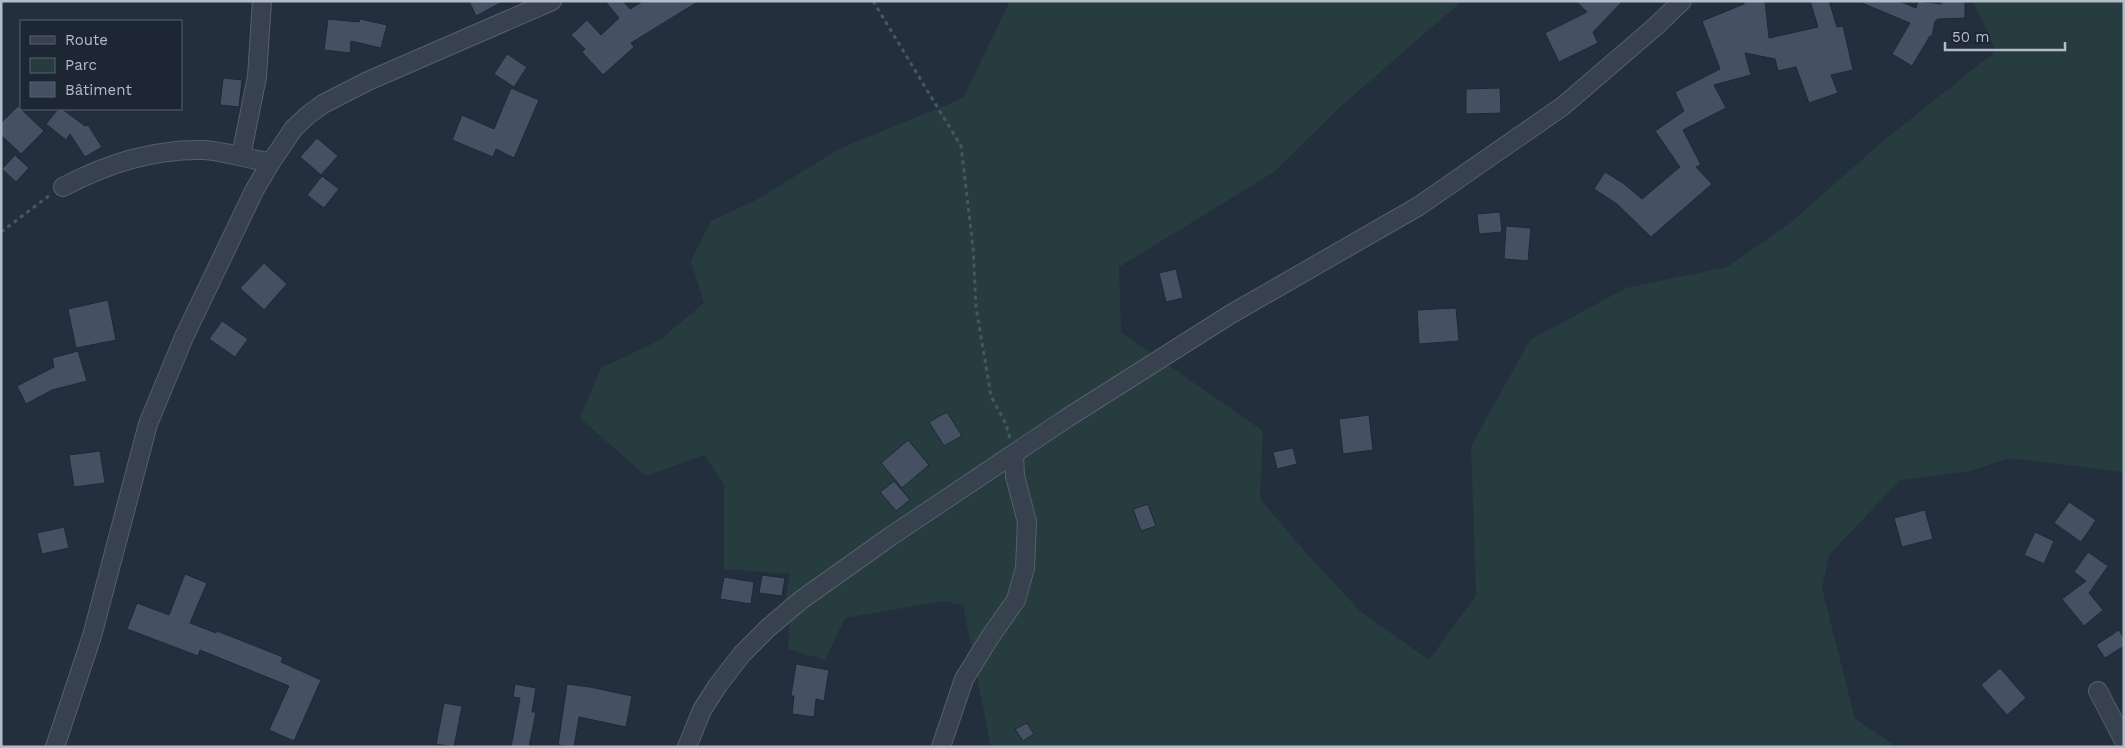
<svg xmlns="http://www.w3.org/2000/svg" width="2125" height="748" font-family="'Work Sans',sans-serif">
	<rect width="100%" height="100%" fill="#242f3e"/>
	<!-- green -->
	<path fill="#263c3f" d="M1010,1H1462L1340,107L1274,172L1119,267L1121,332L1263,431L1260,499L1308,555L1361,612L1429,660L1476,596L1471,446L1530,340L1626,288L1727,267L1789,224L1883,141L1996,51L1973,1H2124V472L2009,458L1970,471L1900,480L1829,555L1822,588L1855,719L1897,747H991L963,605L943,601L845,618L825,660L788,649L790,620L785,604L790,574L724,569V484L704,455L646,476L580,418L601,368L660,340L704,303L691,261L711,221L758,199L839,149L963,98Z"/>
	<!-- building -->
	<g fill="#455162" stroke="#1f2835">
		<path d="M469,1H504L476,16Z"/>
		<path d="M605,1H623L630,9L643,1H699L631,43L634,47L603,75L582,52L585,49L571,35L587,20L601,35L619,18Z"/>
		<path d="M1576,1H1623L1593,32L1598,43L1559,62L1545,33L1587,12Z"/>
		<path d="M1744,1H1765L1769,38L1818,27L1810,1H1829L1837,27L1843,26L1853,70L1831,75L1838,93L1809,103L1796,67L1778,71L1775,59L1745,53L1751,75L1714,85L1726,108L1683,130L1701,165L1696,167L1712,184L1651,237L1617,204L1594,189L1605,172L1623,183L1642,199L1680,167L1655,131L1684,111L1675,92L1720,69L1702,21L1744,4Z"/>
		<path d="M1857,1H1899L1916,8L1918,1L1941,4V1H1965V18L1937,19V21H1935L1932,36H1930L1912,66L1892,54L1910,23Z"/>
		<path d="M328,19L359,22L360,19L387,25L381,48L351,41L350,53L324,50Z"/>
		<path d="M507,54L527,67L514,87L494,74Z"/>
		<path d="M223,78L242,80L239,107L220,105Z"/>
		<path d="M511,88L539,100L514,158L496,149L493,157L452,140L462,115L494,129Z"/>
		<path d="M1500,88L1501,113L1466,114V89Z"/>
		<path d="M18,106L44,131L21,154L1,135V123Z"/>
		<path d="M58,109H62L85,126L88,125L102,147L85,157L70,134L66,140L46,124Z"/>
		<path d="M317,138L338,156L321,175L300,157Z"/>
		<path d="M15,155L29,168L16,182L2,169Z"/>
		<path d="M322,176L339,189L324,208L307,195Z"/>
		<path d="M1500,212L1502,232L1479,234L1477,214Z"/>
		<path d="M1506,226L1531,228L1528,261L1504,259Z"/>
		<path d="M264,263L287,284L264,310L240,288Z"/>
		<path d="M1176,269L1183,298L1166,302L1159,273Z"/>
		<path d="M108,300L116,340L76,348L68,309Z"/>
		<path d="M1456,308L1459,341L1419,344L1417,310Z"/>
		<path d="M222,321L248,339L235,357L209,339Z"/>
		<path d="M78,351L87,381L52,390L26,404L17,386L54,367L52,358Z"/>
		<path d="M947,412L962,436L944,446L929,422Z"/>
		<path d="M1369,415L1373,450L1343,454L1339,419Z"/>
		<path d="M908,440L929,465L902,488L881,463Z"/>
		<path d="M1293,448L1297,464L1277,469L1273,452Z"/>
		<path d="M100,451L105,483L74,487L69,455Z"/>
		<path d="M894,481L910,500L896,511L880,492Z"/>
		<path d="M2069,502L2096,520L2081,542L2054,523Z"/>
		<path d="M1148,504L1156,526L1141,531L1133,509Z"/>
		<path d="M1925,510L1933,539L1902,547L1894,518Z"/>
		<path d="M64,527L69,548L42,554L37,533Z"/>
		<path d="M2035,532L2054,541L2044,564L2024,555Z"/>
		<path d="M2088,552L2108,566L2089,593L2103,610L2084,626L2062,599L2086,581L2074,572Z"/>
		<path d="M185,574L207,583L190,623L216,633L217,631L283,657L281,662L321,680L294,741L269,730L289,686L200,650L198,656L127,629L137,603L169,615Z"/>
		<path d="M762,575L785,578L782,596L759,593Z"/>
		<path d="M724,577L754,582L751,604L720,599Z"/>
		<path d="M2119,630L2124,638V646L2105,658L2096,645Z"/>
		<path d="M796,664L829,670L824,701L816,699L814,717L792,714L794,696H791Z"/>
		<path d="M2000,668L2026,698L2007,715L1981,685Z"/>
		<path d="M515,684L536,688L532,712H536L529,747H511L520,698L513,697Z"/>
		<path d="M567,684L590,687L632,696L626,727L579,717L574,747L558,745Z"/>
		<path d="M444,703L462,706L454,747L436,744Z"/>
		<path d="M1027,723L1034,734L1023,741L1015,729Z"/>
	</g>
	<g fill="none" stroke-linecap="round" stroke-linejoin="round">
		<!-- street casing -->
		<g stroke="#565f6c" stroke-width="20">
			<g id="street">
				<path d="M241,156L257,77L262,1"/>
				<path d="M63,187C106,164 154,149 203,150C226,151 248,160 271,162"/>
				<path d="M2098,691L2124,741"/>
				<path d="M55,747L92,636L148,424L184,337L254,191L271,162L294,128L308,115L323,104L368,81L552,1"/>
				<path d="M687,747L702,710L718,685L742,654L768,628L801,600L891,536L1067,418L1231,314L1419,206L1563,106L1656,26L1682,1"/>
				<path d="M941,747L964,679L990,637L1016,600L1025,568L1027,522L1015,476L1014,454"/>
			</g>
		</g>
		<!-- path -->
		<g stroke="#44595c" stroke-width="3" stroke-dasharray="4 4" stroke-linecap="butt">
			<path d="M873,1L961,146L973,247L976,307L991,396L1006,424L1010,439"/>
			<path d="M1,232L50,195"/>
		</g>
		<!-- street -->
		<use href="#street" stroke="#38414e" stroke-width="18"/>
	</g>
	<!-- border -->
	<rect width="2125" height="748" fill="none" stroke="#b4bcc9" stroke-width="5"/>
	<!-- legend -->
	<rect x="20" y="20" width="162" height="90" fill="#1d2633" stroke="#59626f"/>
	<rect x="30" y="36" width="25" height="8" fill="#38414e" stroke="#59626f"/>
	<text x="65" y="45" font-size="15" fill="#b4bcc9">Route</text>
	<rect x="30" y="58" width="25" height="15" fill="#263c3f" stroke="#59626f"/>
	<text x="65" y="70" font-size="15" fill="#b4bcc9">Parc</text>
	<rect x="30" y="82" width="25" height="15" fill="#455162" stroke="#59626f"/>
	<text x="65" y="95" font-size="15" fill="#b4bcc9">Bâtiment</text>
	<!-- scale -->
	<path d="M1945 42v8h120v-8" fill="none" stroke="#b4bcc9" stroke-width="2.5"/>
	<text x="1952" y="42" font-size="15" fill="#b4bcc9" stroke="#1d2633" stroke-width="4" paint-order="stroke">50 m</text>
</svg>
